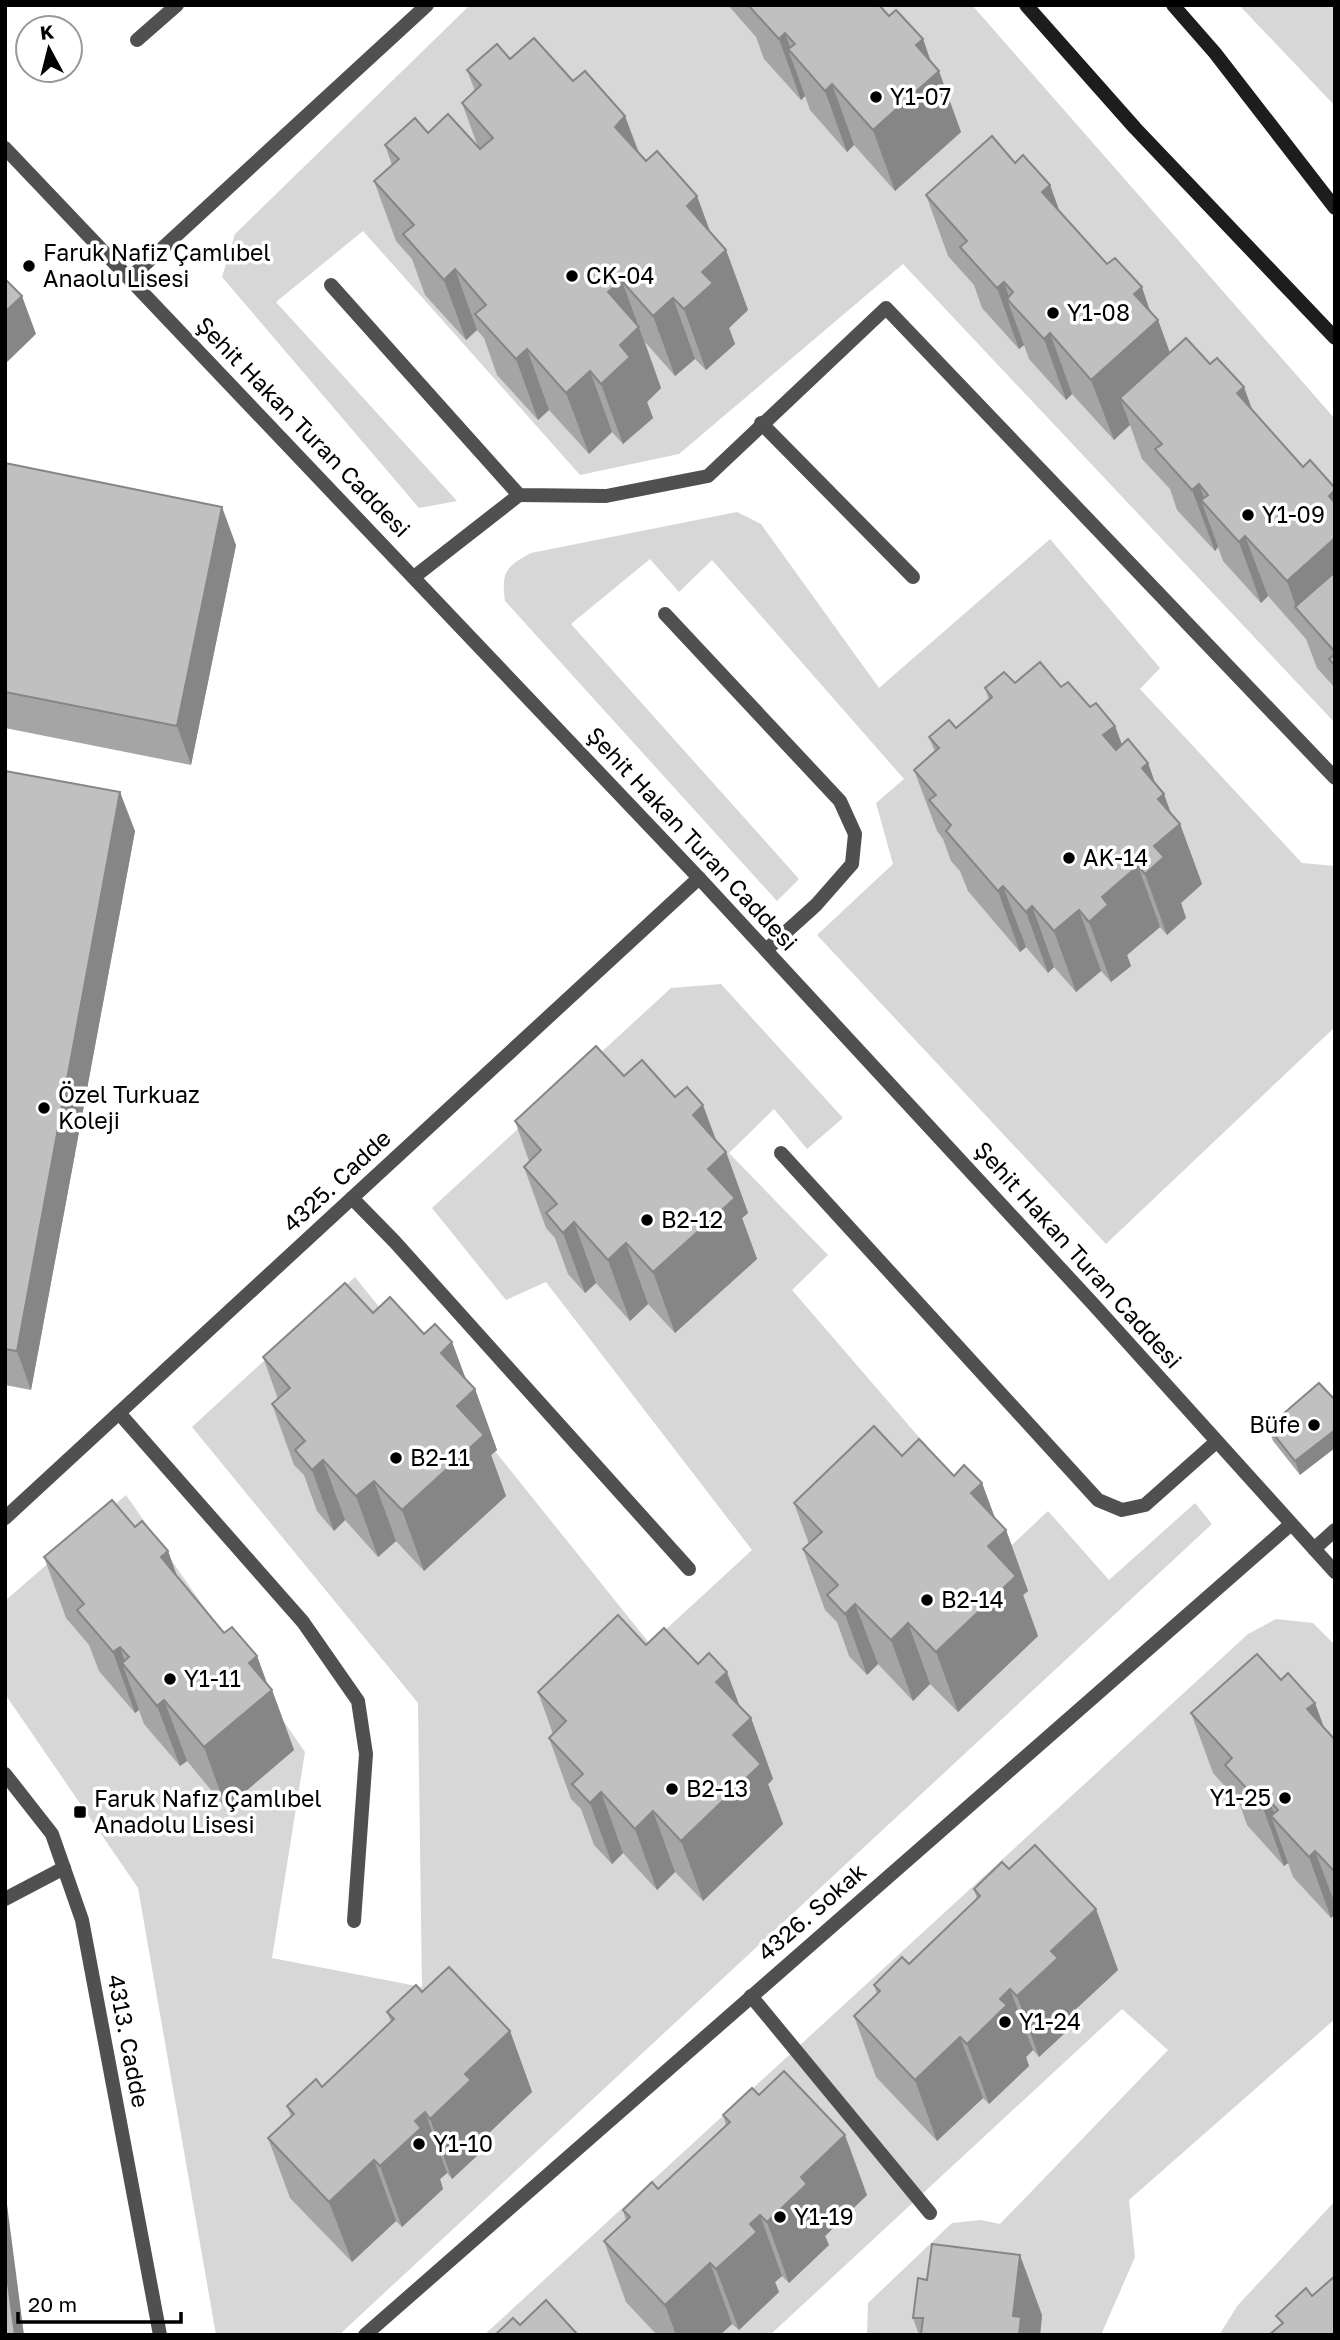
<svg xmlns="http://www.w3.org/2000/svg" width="1340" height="2340" font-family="'Golos Text',sans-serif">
	<rect width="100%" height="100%" fill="#fff"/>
	<!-- green -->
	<g fill="#d7d7d7">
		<path d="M470,5H972L1335,419V723L903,264L679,454L580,475L363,231L276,302L457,501L419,508L222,277L235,234Z"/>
		<path d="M1239,5H1335V106Z"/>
		<path d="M737,512L761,524L879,688L1050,539L1160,668L1140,689L1302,863L1335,866V1027L1106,1244L817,935L893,864L876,803L904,779L712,560L679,592L650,559L571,624L799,879L777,901L505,601C501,571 506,567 531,553Z"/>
		<path d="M721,984L843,1118L807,1149L774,1109L729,1153L828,1255L792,1290L1012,1545L1048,1511L1109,1580L1195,1503L1212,1524L339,2335H216L138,1888L5,1694V1601L126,1495L305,1752L272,1958L422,1987L418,1703L192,1427L355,1277L650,1644L752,1550L546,1282L506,1300L432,1208L671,988Z"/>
		<path d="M1276,1619L1313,1623L1335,1645V1740L1327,1747L1335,1754V2019L1129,2200L1135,2257L1101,2335H867L868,2303L952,2223L981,2220L1000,2224L1168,2050L1122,2009L770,2335H484L1248,1634Z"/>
		<path d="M1335,2201V2335H1219L1238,2305Z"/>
	</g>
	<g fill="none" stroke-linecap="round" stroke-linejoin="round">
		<!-- lane -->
		<g stroke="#505050" stroke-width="14">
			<path d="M137,40L177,5"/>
			<path d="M331,285L519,495L606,496L708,476L886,308L1335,778"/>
			<path d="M761,423L913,577"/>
			<path d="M414,577L519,495"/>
			<path d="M665,614L840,801L855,834L852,864L816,905L766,950"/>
			<path d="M781,1153L1098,1500L1122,1510L1145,1505L1216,1442"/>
			<path d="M352,1198L395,1242L689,1569"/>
			<path d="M119,1413L303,1622L358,1701L366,1754L354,1921"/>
			<path d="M5,1899L64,1868"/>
			<path d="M751,1996L930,2213"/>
		</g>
		<!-- street -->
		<g stroke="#505050" stroke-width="14">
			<path d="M5,148L699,878L1094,1305L1335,1572"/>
			<path d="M130,278L427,5"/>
			<path d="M5,1518L699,878"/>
			<path d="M1314,1549L1335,1530"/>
			<path d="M5,1774L52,1834L82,1920L160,2335"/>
			<path d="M365,2335L1290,1525"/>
		</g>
		<!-- secondary -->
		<g stroke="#1d1d1d" stroke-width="14">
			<path d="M1026,5L1135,128L1335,338"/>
			<path d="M1173,5L1215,53L1335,208"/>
		</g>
	</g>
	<!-- wall -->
	<g fill="#a5a5a5">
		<path d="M728,5H879L889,16L923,39L931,62L961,132L895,191L854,145L847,152L810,110L805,96L801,100L764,59L756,37Z"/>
		<path d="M510,59L573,81L625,116L639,152L646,161L697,196L710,232L726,250L748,310L729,328L735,344L706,370L695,359L675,376L645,342L661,388L647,402L653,418L623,444L612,432L589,454L549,410L538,420L497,375L484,338L477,330L466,340L425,295L412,259L396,241L374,181L392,165L385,145L428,133L478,147L462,103L475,91L467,70Z"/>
		<path d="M1015,163L1050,185L1059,210L1158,320L1170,353L1253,411L1303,467L1335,488V688L1317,668L1306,639L1268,596L1261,603L1223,561L1218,547L1215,551L1177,510L1170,489L1142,459L1130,425L1114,440L1072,394L1066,400L1029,359L1024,345L1019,349L982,308L974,285L948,256L926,195Z"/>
		<path d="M5,463L236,545L191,765L5,728Z"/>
		<path d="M1015,683L1061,687L1115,726L1122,745L1148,763L1155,783L1172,815L1180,824L1202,884L1181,903L1186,918L1167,935L1160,927L1127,955L1131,966L1111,982L1101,971L1076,992L1054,967L1048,973L1026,947L1020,952L968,891L960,871L951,861L943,839L937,831L914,770L935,752L929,737L956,728L989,700L985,688Z"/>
		<path d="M5,771L135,831L31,1390L5,1385Z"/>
		<path d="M624,1076L717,1142L726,1152L748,1213L742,1218L757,1259L675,1333L648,1304L630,1321L596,1283L585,1293L568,1274L555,1238L546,1228L524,1167L529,1161L515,1121Z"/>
		<path d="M373,1313L424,1334L452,1342L466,1380L475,1389L497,1450L491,1455L506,1496L424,1571L396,1541L378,1557L345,1520L334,1531L317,1511L304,1475L294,1465L272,1404L278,1399L263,1357Z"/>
		<path d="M1319,1383L1300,1475L1273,1441L1268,1427Z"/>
		<path d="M954,1476L982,1483L995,1518L1006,1530L1028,1591L1023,1595L1038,1636L958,1712L930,1684L913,1701L878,1664L867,1675L849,1656L837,1622L825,1610L803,1549L809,1544L794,1503Z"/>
		<path d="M135,1527L168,1551L177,1577L224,1633L257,1656L267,1683L272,1690L294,1750L226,1808L187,1761L180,1766L144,1724L139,1710L135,1713L99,1671L89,1645L66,1618L44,1557Z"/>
		<path d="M1281,1680L1315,1703L1324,1728L1335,1740V1914L1331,1918L1293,1877L1288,1863L1284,1866L1247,1825L1239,1802L1213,1773L1191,1713Z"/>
		<path d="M538,1692L740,1707L751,1718L773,1779L768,1784L783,1824L703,1901L675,1872L657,1890L623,1853L612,1864L594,1845L581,1809L571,1799L549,1738L553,1734Z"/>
		<path d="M1009,1869L1096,1909L1118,1970L1076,2009L1080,2019L1039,2057L1033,2050L1026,2057L1029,2066L989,2104L983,2098L937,2141L876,2077L854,2016L877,1994L874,1985L909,1964L977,1899L974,1889Z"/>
		<path d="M422,1992L510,2031L532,2092L490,2132L493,2141L452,2179L447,2173L440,2179L443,2189L402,2227L396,2221L352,2262L290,2198L268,2138L291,2116L287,2106L322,2087L391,2022L387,2012Z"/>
		<path d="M723,2115L867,2195L825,2236L829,2245L789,2283L782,2276L775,2282L779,2292L739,2330L732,2324L720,2335H657L626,2302L604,2241L626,2221L623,2210L658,2189L726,2125Z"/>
		<path d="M1042,2315L1040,2335H919L913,2318Z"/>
	</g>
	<!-- shaded-wall -->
	<g fill="#868686">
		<path d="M785,33L793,55L788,49L805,96L801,100L779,39Z"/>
		<path d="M923,39L935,74L939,71L961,132L895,191L873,130L916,45Z"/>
		<path d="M832,84L854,145L847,152L825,91Z"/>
		<path d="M625,116L647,177L615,127Z"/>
		<path d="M1050,185L1072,246L1042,192Z"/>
		<path d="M697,196L719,256L726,250L748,310L729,328L735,344L706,370L684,309L702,272L687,206Z"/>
		<path d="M455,269L477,330L466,340L444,280Z"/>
		<path d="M622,281L661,388L647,402L653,418L623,444L601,384L608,292Z"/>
		<path d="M1004,282L1012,305L1007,299L1024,345L1019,349L997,288Z"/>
		<path d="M1142,287L1154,323L1158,320L1180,381L1120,398L1130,425L1114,440L1091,380L1134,294Z"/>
		<path d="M22,296L36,334L5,364V312Z"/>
		<path d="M673,298L695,359L675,376L653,316Z"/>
		<path d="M1050,333L1072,394L1066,400L1044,339Z"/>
		<path d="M527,349L549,410L538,420L516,359Z"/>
		<path d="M590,371L612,432L589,454L566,393Z"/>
		<path d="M1244,387L1266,448L1237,393Z"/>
		<path d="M1199,484L1207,506L1201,500L1218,547L1215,551L1192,490Z"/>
		<path d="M1335,490V513L1329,496Z"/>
		<path d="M222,507L236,545L191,765L177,726Z"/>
		<path d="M1245,536L1268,596L1261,603L1239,542Z"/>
		<path d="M1335,539V619L1297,610L1287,581Z"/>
		<path d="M1115,726L1137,786L1103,735Z"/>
		<path d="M1148,763L1160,797L1164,794L1176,827L1180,824L1202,884L1181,903L1186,918L1167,935L1145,874L1154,846L1142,768Z"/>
		<path d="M120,792L135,831L31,1390L17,1351Z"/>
		<path d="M1138,866L1160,927L1127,955L1131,966L1111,982L1089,922L1102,897Z"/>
		<path d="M1003,886L1026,947L1020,952L998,891Z"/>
		<path d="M1032,906L1054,967L1048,973L1026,912Z"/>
		<path d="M1079,910L1101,971L1076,992L1054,931Z"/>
		<path d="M703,1105L722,1156L726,1152L748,1213L742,1218L757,1259L675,1333L653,1272L708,1169L693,1115Z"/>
		<path d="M574,1222L596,1283L585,1293L563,1233Z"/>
		<path d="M626,1243L648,1304L630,1321L608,1260Z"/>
		<path d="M452,1342L471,1393L475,1389L497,1450L491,1455L506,1496L424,1571L402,1510L441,1353Z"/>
		<path d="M1335,1430V1448L1300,1475L1295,1461Z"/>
		<path d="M323,1460L345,1520L334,1531L312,1470Z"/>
		<path d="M374,1481L396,1541L378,1557L356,1496Z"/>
		<path d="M982,1483L1001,1535L1006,1530L1028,1591L1023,1595L1038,1636L958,1712L936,1652L988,1546L971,1493Z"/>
		<path d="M168,1551L190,1612L161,1557Z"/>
		<path d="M855,1604L878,1664L867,1675L845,1614Z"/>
		<path d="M908,1623L930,1684L913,1701L891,1640Z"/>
		<path d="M120,1647L128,1671L122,1663L139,1710L135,1713L113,1652Z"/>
		<path d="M257,1656L270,1692L272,1690L294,1750L226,1808L204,1747L249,1663Z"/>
		<path d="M727,1672L746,1723L751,1718L773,1779L768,1784L783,1824L703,1901L681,1841L716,1682Z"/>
		<path d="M164,1700L187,1761L180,1766L157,1706Z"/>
		<path d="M1315,1703L1335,1758L1307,1709Z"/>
		<path d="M601,1792L623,1853L612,1864L590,1803Z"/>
		<path d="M1269,1800L1278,1823L1271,1816L1288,1863L1284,1866L1262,1805Z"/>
		<path d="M653,1811L675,1872L657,1890L635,1829Z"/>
		<path d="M1315,1851L1335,1904V1914L1331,1918L1309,1857Z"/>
		<path d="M1096,1909L1118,1970L1076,2009L1080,2019L1039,2057L1017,1996L1051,1951Z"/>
		<path d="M1010,1989L1033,2050L1026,2057L1029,2066L989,2104L967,2044L1000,1999Z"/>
		<path d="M510,2031L532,2092L490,2132L493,2141L452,2179L430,2119L465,2074Z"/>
		<path d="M960,2037L983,2098L937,2141L915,2080Z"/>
		<path d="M425,2112L447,2173L440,2179L443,2189L402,2227L380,2166L415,2121Z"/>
		<path d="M845,2135L867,2195L825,2236L829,2245L789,2283L767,2222L801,2177Z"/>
		<path d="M374,2160L396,2221L352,2262L329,2202Z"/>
		<path d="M5,2189L24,2335H15L5,2261Z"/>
		<path d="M760,2215L782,2276L775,2282L779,2292L739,2330L716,2269L750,2224Z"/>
		<path d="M1020,2255L1042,2315L1040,2335H1019L1013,2316Z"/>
		<path d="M710,2263L732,2324L720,2335H676L665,2305Z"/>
	</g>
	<!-- building -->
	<g fill="#c0c0c0" stroke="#868686" stroke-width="2">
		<path d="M748,5H879L889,16L896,10L923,39L916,45L939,71L873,130L832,84L825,91L788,49L795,44L785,33L779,39Z"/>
		<path d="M534,38L573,81L585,71L625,116L615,127L646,161L657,151L697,196L687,206L726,250L702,272L713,283L684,309L673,298L653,316L622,281L608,292L639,327L620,345L630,357L601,384L590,371L566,393L527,349L516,359L475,314L486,305L455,269L444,280L403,234L414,225L374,181L399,159L385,145L415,118L428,133L448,114L480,149L493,138L462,103L481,85L467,70L497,44L510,59Z"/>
		<path d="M992,136L1015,163L1023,155L1050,185L1042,192L1107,264L1115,258L1142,287L1134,294L1158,320L1091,380L1050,333L1044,339L1007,299L1013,292L1004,282L997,288L960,247L967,241L926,195Z"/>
		<path d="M5,279L22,296L5,312Z"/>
		<path d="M1186,338L1210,364L1217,358L1244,387L1237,393L1303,467L1310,460L1335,488V490L1329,496L1335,503V538L1287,581L1245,536L1239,542L1201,500L1208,495L1199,484L1192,490L1155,449L1162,444L1120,398Z"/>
		<path d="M5,463L222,507L177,726L5,692Z"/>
		<path d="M1335,572V652L1295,607Z"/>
		<path d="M1335,654V666L1329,659Z"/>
		<path d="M1040,662L1061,687L1068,682L1090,707L1096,703L1115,726L1103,735L1116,750L1128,739L1148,763L1142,768L1164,794L1158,799L1180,824L1154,846L1164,857L1145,874L1138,866L1102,897L1108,905L1089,922L1079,910L1054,931L1032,906L1026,912L1003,886L998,891L946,831L951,825L929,800L936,795L914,770L939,748L929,737L949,720L956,728L992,697L985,688L1004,672L1015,683Z"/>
		<path d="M5,771L120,792L17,1351L5,1349Z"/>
		<path d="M596,1046L624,1076L642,1060L675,1097L687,1087L703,1105L693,1115L726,1152L708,1169L735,1198L653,1272L626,1243L608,1260L574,1222L563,1233L546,1213L557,1204L524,1167L541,1150L515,1121Z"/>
		<path d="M345,1283L373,1313L390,1297L424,1334L435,1324L452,1342L441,1353L475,1389L457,1406L484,1435L402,1510L374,1481L356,1496L323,1460L312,1470L295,1450L305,1441L272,1404L290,1388L263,1357Z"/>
		<path d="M1319,1383L1335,1400V1430L1295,1461L1268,1427Z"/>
		<path d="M874,1426L902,1456L919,1439L954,1476L964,1465L982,1483L971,1493L1006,1530L988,1546L1016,1576L936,1652L908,1623L891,1640L855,1604L845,1614L827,1595L838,1585L803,1549L822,1532L794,1503Z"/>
		<path d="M112,1500L135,1527L142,1521L168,1551L161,1557L224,1633L232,1627L257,1656L249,1663L272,1690L204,1747L164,1700L157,1706L122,1663L129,1657L120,1647L113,1652L77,1610L84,1604L44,1557Z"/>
		<path d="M618,1615L646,1645L664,1628L698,1664L709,1653L727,1672L716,1682L751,1718L733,1735L761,1764L681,1841L653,1811L635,1829L601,1792L590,1803L572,1784L583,1774L549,1738L566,1721L538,1692Z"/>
		<path d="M1257,1654L1281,1680L1288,1673L1315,1703L1307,1709L1335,1740V1872L1315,1851L1309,1857L1271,1816L1278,1810L1269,1800L1262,1805L1225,1765L1232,1758L1191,1713Z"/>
		<path d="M1035,1845L1096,1909L1051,1951L1058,1958L1017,1996L1010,1989L1000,1999L1007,2005L967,2044L960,2037L915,2080L854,2016L880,1991L874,1985L902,1957L909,1964L980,1896L974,1889L1002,1862L1009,1869Z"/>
		<path d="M449,1967L510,2031L465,2074L471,2080L430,2119L425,2112L415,2121L421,2128L380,2166L374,2160L329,2202L268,2138L294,2114L287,2106L316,2079L322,2087L394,2019L387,2012L416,1985L422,1992Z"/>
		<path d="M784,2071L845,2135L801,2177L807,2184L767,2222L760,2215L750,2224L757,2232L716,2269L710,2263L665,2305L604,2241L630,2217L623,2210L652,2182L658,2189L730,2122L723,2115L752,2088L759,2095Z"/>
		<path d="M932,2244L1020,2255L1013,2316L1021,2317L1019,2335H921L923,2318H913L918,2278L927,2280Z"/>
		<path d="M5,2261L15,2335H5Z"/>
		<path d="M1335,2276V2335H1269L1283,2323L1276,2316L1306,2288L1312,2296Z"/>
		<path d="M546,2300L578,2335H495L513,2318L520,2325Z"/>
	</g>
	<!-- markers -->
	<g fill="#000" stroke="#fff" stroke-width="2.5">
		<circle cx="876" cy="97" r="7"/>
		<circle cx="29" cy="266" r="7"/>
		<circle cx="572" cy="276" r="7"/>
		<circle cx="1053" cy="313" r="7"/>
		<circle cx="1248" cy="515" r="7"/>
		<circle cx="1069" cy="858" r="7"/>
		<circle cx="44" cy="1108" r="7"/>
		<circle cx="647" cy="1220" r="7"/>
		<circle cx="1314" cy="1425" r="7"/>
		<circle cx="396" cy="1458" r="7"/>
		<circle cx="927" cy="1600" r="7"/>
		<circle cx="170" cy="1679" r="7"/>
		<circle cx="672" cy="1789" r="7"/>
		<circle cx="1285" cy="1798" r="7"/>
		<rect x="73" y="1805" width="14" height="14" rx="3.5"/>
		<circle cx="1005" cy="2022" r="7"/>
		<circle cx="419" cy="2144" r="7"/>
		<circle cx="780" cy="2217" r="7"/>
	</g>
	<g text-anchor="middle" stroke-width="7" stroke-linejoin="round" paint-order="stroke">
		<!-- poi labels -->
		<g font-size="23" fill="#000" stroke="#fff" text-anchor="start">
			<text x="890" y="105">Y1-07</text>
			<text x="43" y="261">Faruk Nafiz Çamlıbel<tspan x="43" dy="26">Anaolu Lisesi</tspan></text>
			<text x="586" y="284">CK-04</text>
			<text x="1067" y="321">Y1-08</text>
			<text x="1262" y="523">Y1-09</text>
			<text x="1083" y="866">AK-14</text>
			<text x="58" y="1103">Özel Turkuaz<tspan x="58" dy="26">Koleji</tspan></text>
			<text x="661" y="1228">B2-12</text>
			<text x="1300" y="1433" text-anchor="end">Büfe</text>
			<text x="410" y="1466">B2-11</text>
			<text x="941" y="1608">B2-14</text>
			<text x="184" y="1687">Y1-11</text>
			<text x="686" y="1797">B2-13</text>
			<text x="1271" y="1806" text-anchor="end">Y1-25</text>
			<text x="94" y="1807">Faruk Nafız Çamlıbel<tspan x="94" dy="26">Anadolu Lisesi</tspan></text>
			<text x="1019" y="2030">Y1-24</text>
			<text x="433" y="2152">Y1-10</text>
			<text x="794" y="2225">Y1-19</text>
		</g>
		<!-- street labels -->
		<g font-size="23" fill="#000" stroke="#fff">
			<text transform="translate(303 427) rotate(46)" y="8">Şehit Hakan Turan Caddesi</text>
			<text transform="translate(692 839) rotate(47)" y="8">Şehit Hakan Turan Caddesi</text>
			<text transform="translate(337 1181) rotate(-43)" y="8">4325. Cadde</text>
			<text transform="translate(1078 1255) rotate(48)" y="8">Şehit Hakan Turan Caddesi</text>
			<text transform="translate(812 1912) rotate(-41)" y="8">4326. Sokak</text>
			<text transform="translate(128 2041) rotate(79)" y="8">4313. Cadde</text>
		</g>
	</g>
	<!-- border -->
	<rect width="1340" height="2340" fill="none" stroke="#000000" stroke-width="14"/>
	<!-- north arrow -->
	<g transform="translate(49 49) rotate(353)"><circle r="33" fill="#ffffff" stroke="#999999" stroke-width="2"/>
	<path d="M0-5L12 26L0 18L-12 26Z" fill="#000000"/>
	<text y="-10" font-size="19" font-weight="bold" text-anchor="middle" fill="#000000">K</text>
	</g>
	<!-- scale -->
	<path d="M18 2312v10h163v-10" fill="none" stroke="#000000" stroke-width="3.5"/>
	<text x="28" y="2312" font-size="21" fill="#000000" stroke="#ffffff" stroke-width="5" paint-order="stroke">20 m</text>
</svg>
